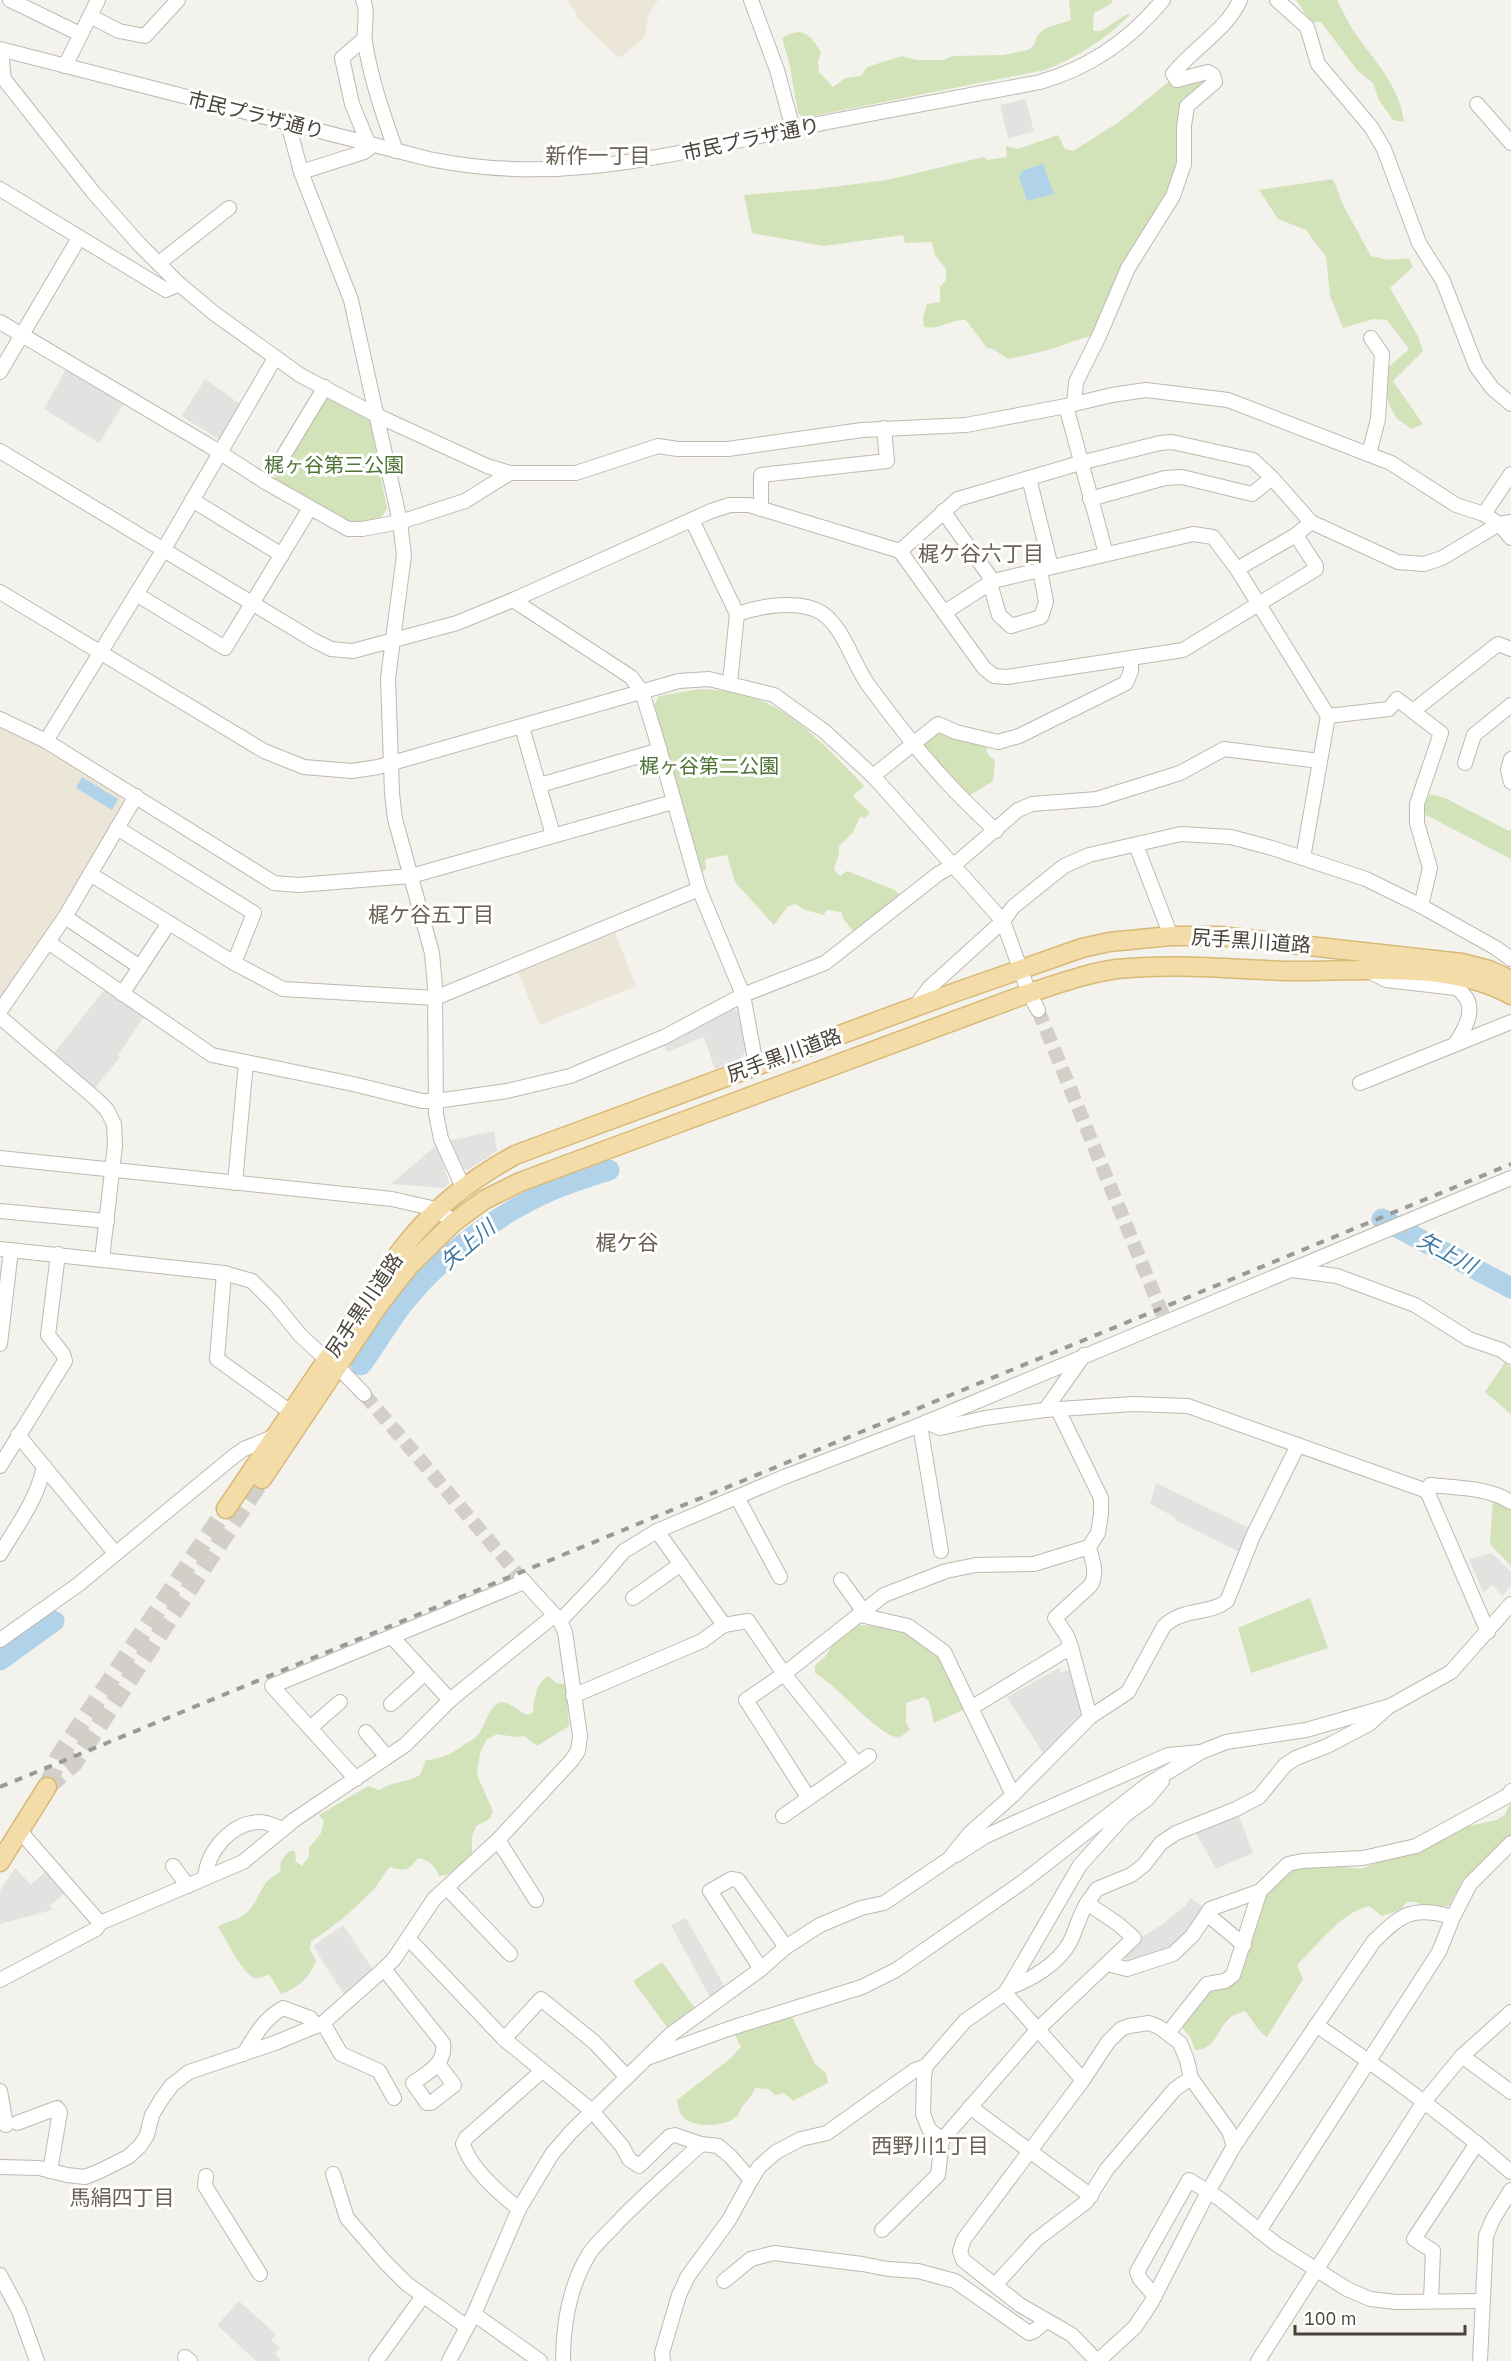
<svg xmlns="http://www.w3.org/2000/svg" width="1511" height="2361" font-family="'IBM Plex Sans','Noto Sans JP',sans-serif">
	<rect width="100%" height="100%" fill="#f4f2ec"/>
	<!-- education -->
	<g fill="#ece6d8">
		<path d="M566,0H658L648,16L644,38L619,58L577,18L575,10Z"/>
		<path d="M0,727L33,743L121,796L125,805L39,943L0,998Z"/>
		<path d="M615,933L636,986L540,1025L518,972Z"/>
	</g>
	<!-- green -->
	<g fill="#d2e3ba">
		<path d="M1069,0H1113L1111,4L1094,13L1093,31H1101L1127,14L1130,15C1104,40 1078,57 1045,70L813,116L802,117L798,113L789,62L782,38C802,26 811,34 821,53L818,61L819,72L833,87L845,78L861,76L867,67L902,56L916,60H943L952,56L1004,55L1028,50L1034,45L1037,36L1046,28L1071,20Z"/>
		<path d="M1296,0H1337C1343,11 1348,23 1355,33C1375,62 1400,86 1404,122L1393,120L1379,100L1373,83L1357,70L1321,22H1311Z"/>
		<path d="M1187,67L1210,81L1180,106L1182,125L1171,195L1095,335C1076,339 1059,348 1040,352C1029,355 1019,356 1008,359L993,349L987,348L966,320C950,319 940,330 924,327L923,317L927,304L940,302V287L946,280V269L935,255L932,242L905,243L903,235L824,246L752,233L744,195L816,189L887,180L984,157L987,160L1007,157L1006,146L1018,149L1058,135L1065,149L1073,151L1119,122Z"/>
		<path d="M1333,179L1343,205L1371,256L1388,260L1409,258L1413,267L1390,288L1418,336L1423,351L1393,381L1423,424L1412,429L1397,419L1390,407L1384,385L1389,367L1409,349L1387,320L1373,319L1343,328L1330,296L1326,257L1306,230L1278,219L1259,190Z"/>
		<path d="M326,391L369,415L387,509C380,522 367,526 351,524C340,522 288,489 273,481Z"/>
		<path d="M701,689C724,690 752,695 773,706C803,721 840,761 864,786L853,796L870,813L865,818L860,817L853,832L839,846V853L834,870L840,876L847,871L895,890L900,896L855,933L844,920L841,912L826,910L824,915L805,910L795,904L787,907L774,925L735,882L727,855L705,859L706,870L700,872L654,705L659,696Z"/>
		<path d="M936,732L986,745L988,755L995,760L993,781L967,797L924,748V742Z"/>
		<path d="M1430,794L1445,798L1509,831L1511,829V859L1424,814L1423,807Z"/>
		<path d="M1505,1362L1511,1367V1414L1485,1392Z"/>
		<path d="M1493,1498L1511,1507V1566L1490,1544Z"/>
		<path d="M1310,1598L1328,1648L1251,1673L1238,1628Z"/>
		<path d="M859,1625L883,1627L907,1632L938,1654L949,1673L963,1710L934,1723L929,1701L924,1697L906,1703V1723L910,1730L899,1738C875,1734 840,1687 815,1673V1665L825,1657L832,1646Z"/>
		<path d="M548,1676L557,1683L566,1684L569,1726L537,1746L524,1736L515,1737L497,1734L486,1740L480,1753L477,1775L493,1811L490,1819L476,1826L472,1837V1856L449,1874L439,1876C435,1865 430,1861 418,1858C407,1871 407,1872 390,1867C382,1876 378,1886 370,1893C352,1911 333,1928 311,1941L310,1949L316,1961C310,1977 298,1988 281,1994L269,1974C265,1976 260,1979 255,1978C241,1973 226,1938 218,1927C227,1921 238,1920 244,1915C254,1908 259,1893 265,1884C268,1879 276,1875 280,1872L281,1861L289,1851H295L296,1862L302,1866L309,1856V1848L321,1833L324,1821L319,1815L368,1786L379,1790C394,1781 405,1783 420,1775L426,1760C442,1759 453,1753 465,1744C469,1741 474,1740 477,1736C485,1729 490,1697 506,1703C513,1705 520,1712 527,1715L533,1712C535,1698 535,1685 548,1676Z"/>
		<path d="M1511,1801V1837L1471,1874L1464,1878L1449,1906L1427,1907L1416,1902H1407L1400,1910L1382,1916L1369,1906C1340,1913 1318,1945 1297,1965L1303,1979L1267,2037C1257,2031 1253,2020 1245,2011C1241,2013 1234,2014 1231,2017C1217,2028 1216,2050 1195,2050L1190,2037L1183,2029V2023L1208,1990L1221,1985L1266,1891L1283,1872L1301,1867L1337,1866L1361,1869L1465,1827L1496,1820L1505,1815Z"/>
		<path d="M662,1962L697,2011L669,2030L633,1981Z"/>
		<path d="M789,2016L793,2019L815,2064L826,2073L828,2083L793,2101L784,2093L775,2095L768,2089L755,2088C752,2097 747,2100 742,2107C740,2110 740,2113 737,2116C727,2127 695,2128 684,2118C679,2113 678,2106 677,2100L731,2058L741,2047L734,2033Z"/>
	</g>
	<!-- parking -->
	<g fill="#e4e2e0">
		<path d="M1026,99L1034,132L1008,138L1000,105Z"/>
		<path d="M66,369L124,403L99,443L44,409Z"/>
		<path d="M205,379L243,406L221,441L182,416Z"/>
		<path d="M105,989L144,1017L118,1055L120,1057L95,1088L54,1053Z"/>
		<path d="M732,1008L739,1012L745,1052L740,1059L715,1069L704,1037L667,1052L664,1045Z"/>
		<path d="M494,1131L497,1151L468,1170L460,1168L448,1141Z"/>
		<path d="M437,1145L449,1183L444,1188L391,1184Z"/>
		<path d="M1156,1483L1255,1531L1245,1555L1175,1520L1176,1518L1150,1504Z"/>
		<path d="M1492,1553L1511,1572V1586L1502,1596L1492,1585L1483,1592L1469,1559Z"/>
		<path d="M1059,1668L1061,1673L1072,1669L1086,1711L1043,1753L1007,1697Z"/>
		<path d="M1236,1809L1253,1853L1216,1869L1192,1826Z"/>
		<path d="M15,1868L31,1885L45,1872L64,1894L50,1905L52,1910L0,1924V1891Z"/>
		<path d="M1191,1898L1206,1909L1194,1927L1167,1951L1128,1963L1124,1957L1134,1942L1164,1923L1185,1906Z"/>
		<path d="M686,1918L726,1989L711,1999L671,1925Z"/>
		<path d="M343,1925L374,1971L345,1996L313,1946Z"/>
		<path d="M239,2301L276,2334L271,2340L280,2348L275,2354L282,2361H256L217,2325Z"/>
	</g>
	<!-- water -->
	<g fill="#b1d3e9">
		<path d="M1043,164L1054,194L1027,201L1019,177L1022,171Z"/>
		<path d="M82,777L118,799L112,810L76,788Z"/>
	</g>
	<g fill="none" stroke-linecap="round" stroke-linejoin="round">
		<!-- river -->
		<g stroke="#b1d3e9" stroke-width="21">
			<path d="M1382,1219L1511,1288"/>
			<path d="M361,1365C376,1344 390,1320 406,1300C444,1254 497,1214 552,1190C571,1182 590,1176 609,1170"/>
			<path d="M0,1660L54,1621"/>
		</g>
		<!-- minor-tunnel -->
		<g stroke="#d2cfc9" stroke-width="14" stroke-dasharray="14 7" stroke-linecap="butt">
			<path d="M1038,1010L1163,1315"/>
			<path d="M364,1394L521,1578"/>
		</g>
		<!-- major-tunnel -->
		<g stroke="#d2cfc9" stroke-width="18" stroke-dasharray="18 9" stroke-linecap="butt">
			<path d="M48,1785L58,1758L226,1509"/>
			<path d="M47,1787L74,1763L262,1479"/>
		</g>
		<!-- minor casing -->
		<g stroke="#bfb9b0" stroke-width="16">
			<g id="minor">
				<path d="M10,0L80,34"/>
				<path d="M363,0C369,11 363,29 365,42C371,80 383,114 396,151"/>
				<path d="M751,0L777,70L793,129"/>
				<path d="M1277,0L1307,27L1318,64L1371,127L1384,149L1419,243L1443,281L1476,366L1492,388L1511,404"/>
				<path d="M90,16L119,31L145,36L178,0"/>
				<path d="M364,39L342,58L352,104L368,143"/>
				<path d="M0,49L429,159C560,186 666,155 793,129C875,112 957,98 1040,82C1089,68 1130,40 1163,0"/>
				<path d="M3,50L2,62L4,79L93,192L139,244L179,284L215,314L300,375L376,415L487,466L510,473H576L658,446L678,449H728L862,430L966,425L1066,406L1112,395L1146,390L1228,400L1391,463L1456,505L1484,514L1499,524L1511,538"/>
				<path d="M65,66L98,0"/>
				<path d="M1477,104L1511,143"/>
				<path d="M288,123L301,172L351,300L400,522L404,555L388,678L392,793L395,819L432,953L435,986L436,1114L441,1139L463,1187"/>
				<path d="M301,172L364,152L373,145"/>
				<path d="M0,189L166,290L179,284"/>
				<path d="M159,263L229,208"/>
				<path d="M0,322L208,445L267,483L348,529H362L400,522L465,501L510,473"/>
				<path d="M0,372L79,238"/>
				<path d="M1074,404L1076,382L1099,336L1128,268L1173,196L1184,164V126L1187,106L1215,82L1213,75L1208,72L1177,80L1173,74C1193,48 1227,30 1240,0"/>
				<path d="M1066,406L1106,554"/>
				<path d="M0,451L313,640L331,649L353,651L457,623L513,600L711,511L730,505H749L900,551L984,668L994,676L1007,677L1183,650L1316,569V566L1296,535"/>
				<path d="M1369,454L1378,419L1382,354L1371,338"/>
				<path d="M276,468L325,387"/>
				<path d="M1029,478L1051,567"/>
				<path d="M1090,499L1165,478L1182,477L1252,494L1272,478"/>
				<path d="M192,500L282,555"/>
				<path d="M761,509V475L887,461L884,428"/>
				<path d="M943,511L993,581"/>
				<path d="M1484,514L1511,474"/>
				<path d="M692,520L737,614L730,682"/>
				<path d="M900,551L958,499L1080,463L1160,443L1172,442L1253,460L1272,478L1311,522L1398,562L1424,564L1442,558L1499,524L1511,522"/>
				<path d="M1237,569L1296,535L1311,522"/>
				<path d="M990,583L999,615L1011,626L1041,617L1046,602L1040,570"/>
				<path d="M0,592L264,751L304,767L352,771L378,767L679,681L709,679L774,695L824,731L873,776L1003,921L1029,993L1038,1010"/>
				<path d="M136,594L225,648L310,508"/>
				<path d="M513,600L631,677L642,692L655,734L699,889L743,995L756,1065"/>
				<path d="M945,612L993,581L1193,534L1213,537L1237,569L1328,716L1303,858"/>
				<path d="M737,614C760,606 800,599 822,613C845,629 853,665 869,686C893,718 917,750 944,779C960,797 978,814 996,831"/>
				<path d="M1413,711L1498,644L1511,649"/>
				<path d="M1328,716L1389,709L1397,699L1441,733L1417,804V823L1430,868L1421,906"/>
				<path d="M0,719L46,741L274,883L298,885L411,876L673,802"/>
				<path d="M522,727L553,835"/>
				<path d="M46,741L164,549L275,358"/>
				<path d="M1511,759L1508,770L1511,782"/>
				<path d="M1465,763L1474,735L1511,705"/>
				<path d="M873,776L938,724L956,732L998,742L1019,736L1126,683L1131,671V659"/>
				<path d="M540,785L660,750"/>
				<path d="M117,828L254,913L234,963"/>
				<path d="M1136,845L1171,936"/>
				<path d="M90,874L234,963L283,989L435,998L699,889"/>
				<path d="M65,917L140,967"/>
				<path d="M48,942L212,1055L353,1084L422,1101H436L507,1091L570,1076L664,1037L743,995L825,963L938,874L954,865L1018,810L1032,804L1097,799L1180,773L1224,749L1319,761"/>
				<path d="M1369,971L1386,980L1456,988C1479,1003 1468,1024 1456,1043"/>
				<path d="M122,994L169,923"/>
				<path d="M915,1007L929,988L1003,921L1013,907L1064,866L1089,855L1181,834L1231,837L1272,848L1366,879L1421,906L1496,948L1511,959"/>
				<path d="M0,1011L65,917L136,796"/>
				<path d="M0,1017L95,1098L107,1110L114,1124L115,1145L102,1259"/>
				<path d="M1360,1083L1511,1022"/>
				<path d="M0,1158L392,1199L436,1209L454,1222"/>
				<path d="M235,1183L246,1062"/>
				<path d="M0,1211L107,1221"/>
				<path d="M0,1249L224,1273L252,1281L274,1303L300,1335L327,1360L338,1367L364,1394"/>
				<path d="M1292,1270L1337,1276L1415,1305L1469,1339L1501,1350L1511,1357"/>
				<path d="M224,1273L217,1359L292,1413"/>
				<path d="M0,1344L11,1250"/>
				<path d="M1045,1410L1084,1355"/>
				<path d="M926,1422L940,1428L985,1418L1045,1410L1133,1404L1188,1406L1427,1491L1488,1632"/>
				<path d="M920,1425L941,1551"/>
				<path d="M18,1435L115,1553"/>
				<path d="M0,1466L65,1361L63,1354L48,1335L58,1254"/>
				<path d="M1430,1485C1457,1488 1487,1487 1511,1502"/>
				<path d="M737,1497L780,1577"/>
				<path d="M657,1531L724,1625"/>
				<path d="M0,1554C17,1526 38,1498 44,1466"/>
				<path d="M521,1578L560,1621L601,1578L624,1551L657,1531L784,1477L920,1425L1511,1178"/>
				<path d="M841,1580L864,1612"/>
				<path d="M633,1598L681,1564"/>
				<path d="M860,1615L908,1626L944,1652L1013,1795"/>
				<path d="M392,1637L450,1700"/>
				<path d="M0,1640L79,1584L234,1456L244,1449L275,1436"/>
				<path d="M1071,1647L1067,1636L1055,1618L1091,1585C1098,1572 1092,1560 1089,1547"/>
				<path d="M573,1696L702,1641L724,1625L748,1621L784,1674L884,1595L946,1571L976,1565L1034,1564L1089,1547L1098,1533L1101,1514V1498L1058,1410"/>
				<path d="M391,1704L425,1673"/>
				<path d="M971,1708L1071,1647L1090,1717"/>
				<path d="M310,1728L340,1702"/>
				<path d="M366,1732L387,1757"/>
				<path d="M356,1779L272,1686L524,1582"/>
				<path d="M808,1797L746,1700L784,1674L857,1764"/>
				<path d="M783,1816L869,1756"/>
				<path d="M20,1831L100,1923"/>
				<path d="M498,1840L536,1900"/>
				<path d="M956,1855L984,1837L1012,1824L1168,1755L1201,1752"/>
				<path d="M173,1866L188,1886"/>
				<path d="M205,1878C207,1852 231,1822 260,1822C267,1822 275,1826 282,1829"/>
				<path d="M447,1888L510,1954"/>
				<path d="M1087,1903L1118,1924L1134,1938L1038,2029L942,2140L929,2129L923,2114L924,2076L926,2066L965,2021L1005,1993L1009,1987C1030,1981 1059,1963 1070,1942C1076,1930 1079,1916 1087,1903Z"/>
				<path d="M1087,1903L1097,1889L1131,1875L1144,1865L1161,1843L1176,1833L1236,1809L1259,1797L1285,1765L1296,1758L1327,1746L1369,1724L1386,1709"/>
				<path d="M1207,1914L1210,1909L1260,1891"/>
				<path d="M408,1938L504,2039L592,2111L622,2146L629,2159L639,2166L670,2136L675,2135L701,2144L718,2146L730,2156L751,2180L759,2167L776,2152L801,2139L827,2133L915,2070L926,2066"/>
				<path d="M1107,1964L1127,1969L1173,1954L1192,1936L1207,1914L1244,1945"/>
				<path d="M384,1969L443,2043C446,2064 428,2072 413,2083L427,2103H431L454,2085L439,2065"/>
				<path d="M761,1969L710,1891L731,1879L738,1880L786,1947"/>
				<path d="M0,1980L96,1929L100,1923L243,1862L294,1820L405,1745L450,1700L555,1615"/>
				<path d="M1009,1987L1080,1865L1125,1815L1147,1799L1162,1781"/>
				<path d="M1005,1993L1083,2080"/>
				<path d="M323,2023L341,2054L379,2071L394,2098"/>
				<path d="M1316,2025C1383,2070 1449,2119 1511,2172"/>
				<path d="M1168,2033L1207,1984L1225,1981L1233,1975L1260,1891L1288,1864L1302,1861L1363,1858L1416,1846L1509,1795L1511,1791"/>
				<path d="M504,2039L541,1999L594,2042L626,2076"/>
				<path d="M244,2054C255,2035 264,2019 283,2008L310,2018L317,2026"/>
				<path d="M1462,2056L1511,2092"/>
				<path d="M650,2057L731,2028L862,1987L896,1970L1024,1881L1147,1785L1201,1752L1226,1742L1306,1730L1390,1706L1451,1672L1511,1604"/>
				<path d="M0,2091L6,2125"/>
				<path d="M970,2107L1091,2196"/>
				<path d="M17,2123L57,2108L60,2112L50,2171"/>
				<path d="M0,2167L39,2168L67,2175L85,2177L100,2171L128,2157L140,2146L147,2135L152,2115L161,2100L172,2085L189,2072L275,2043L323,2023L384,1969L394,1959L434,1899L498,1840L572,1760L578,1751L580,1736L565,1632L560,1621"/>
				<path d="M333,2174L347,2218L385,2262L407,2284L467,2327"/>
				<path d="M206,2176L205,2186L260,2274"/>
				<path d="M519,2209C500,2194 470,2168 463,2144L466,2138L542,2071"/>
				<path d="M882,2230L938,2175L942,2140"/>
				<path d="M1259,2231L1439,1952L1453,1917L1470,1884L1511,1843"/>
				<path d="M0,2275L19,2311L37,2361"/>
				<path d="M724,2281L751,2259L774,2253L862,2264L888,2269L918,2271L955,2281L1029,2333L1034,2331L1046,2321"/>
				<path d="M995,2285L1036,2240L1086,2202L1107,2169L1175,2089L1191,2078"/>
				<path d="M1155,2296L1140,2279L1137,2272L1189,2180L1220,2199L1276,2244L1347,2289L1370,2299L1396,2302L1481,2301"/>
				<path d="M1431,2300L1433,2251L1414,2239L1477,2143"/>
				<path d="M474,2314L540,2361"/>
				<path d="M185,2357L190,2361"/>
				<path d="M376,2361L423,2296"/>
				<path d="M449,2361L474,2314L519,2209L552,2154L571,2132L670,2035L761,1969L786,1947L820,1925L861,1908L884,1903L949,1859L970,1833L1013,1795L1090,1717L1128,1692L1164,1626C1184,1607 1209,1615 1227,1601L1253,1536L1298,1445"/>
				<path d="M563,2361C563,2323 569,2287 589,2254C596,2243 608,2233 617,2223C644,2195 673,2170 701,2144"/>
				<path d="M663,2361L662,2353L679,2295L688,2276L729,2220L751,2180"/>
				<path d="M1097,2361L1072,2335L1020,2305L963,2260L960,2251L964,2239L1083,2080L1108,2042L1121,2029L1129,2026L1149,2023L1159,2027L1180,2043L1187,2060L1191,2078L1229,2131L1234,2146"/>
				<path d="M1098,2361L1135,2327L1151,2303L1208,2192L1234,2146L1374,1941C1403,1913 1412,1906 1453,1917"/>
				<path d="M1258,2361L1423,2103L1462,2056L1511,2012"/>
				<path d="M1480,2361L1486,2236L1493,2219L1511,2190"/>
			</g>
		</g>
		<!-- major casing -->
		<g stroke="#d7b978" stroke-width="21">
			<g id="major">
				<path d="M262,1479L378,1306L410,1265L454,1222L484,1200L520,1182L1029,993C1058,984 1087,973 1117,969C1174,963 1230,969 1286,971C1357,972 1448,960 1511,995"/>
				<path d="M226,1509L399,1253C432,1209 467,1182 515,1155L956,992L1082,948L1109,942L1171,936H1220L1462,963L1489,970L1511,980"/>
				<path d="M0,1862L47,1787"/>
			</g>
		</g>
		<!-- minor -->
		<use href="#minor" stroke="#fff" stroke-width="14"/>
		<!-- major -->
		<use href="#major" stroke="#f3dca7" stroke-width="18"/>
		<!-- rail -->
		<path stroke="#999" stroke-width="4" stroke-dasharray="8 8" stroke-linecap="butt" d="M0,1787L1511,1164"/>
	</g>
	<g text-anchor="middle" stroke-width="6" stroke-linejoin="round" paint-order="stroke">
		<!-- street labels -->
		<g font-size="20" fill="#48433b" stroke="#fff">
			<text transform="translate(256 115) rotate(14)" y="7">市民プラザ通り</text>
			<text transform="translate(751 139) rotate(-12)" y="7">市民プラザ通り</text>
			<text transform="translate(1251 941) rotate(4)" y="7">尻手黒川道路</text>
			<text transform="translate(784 1055) rotate(-20)" y="7">尻手黒川道路</text>
			<text transform="translate(364 1305) rotate(-56)" y="7">尻手黒川道路</text>
		</g>
		<!-- park labels -->
		<g font-size="20" fill="#4d7434" stroke="#fff">
			<text x="334" y="472">梶ヶ谷第三公園</text>
			<text x="709" y="773">梶ヶ谷第二公園</text>
		</g>
		<!-- neighbourhood labels -->
		<g font-size="21" fill="#6a6053" stroke="#fff">
			<text x="598" y="163">新作一丁目</text>
			<text x="981" y="561">梶ケ谷六丁目</text>
			<text x="431" y="922">梶ケ谷五丁目</text>
			<text x="627" y="1250">梶ケ谷</text>
			<text x="930" y="2153">西野川1丁目</text>
			<text x="122" y="2205">馬絹四丁目</text>
		</g>
		<!-- water labels -->
		<g font-size="21" font-style="italic" fill="#3d79a1" stroke="#fff">
			<text transform="translate(468 1245) rotate(-40)" y="7">矢上川</text>
			<text transform="translate(1447 1253) rotate(28)" y="7">矢上川</text>
		</g>
	</g>
	<!-- scale -->
	<path d="M1295 2325v9h170v-9" fill="none" stroke="#48433b" stroke-width="3"/>
	<text x="1304" y="2325" font-size="18" fill="#48433b" stroke="#ffffff" stroke-width="4.5" paint-order="stroke">100 m</text>
</svg>
